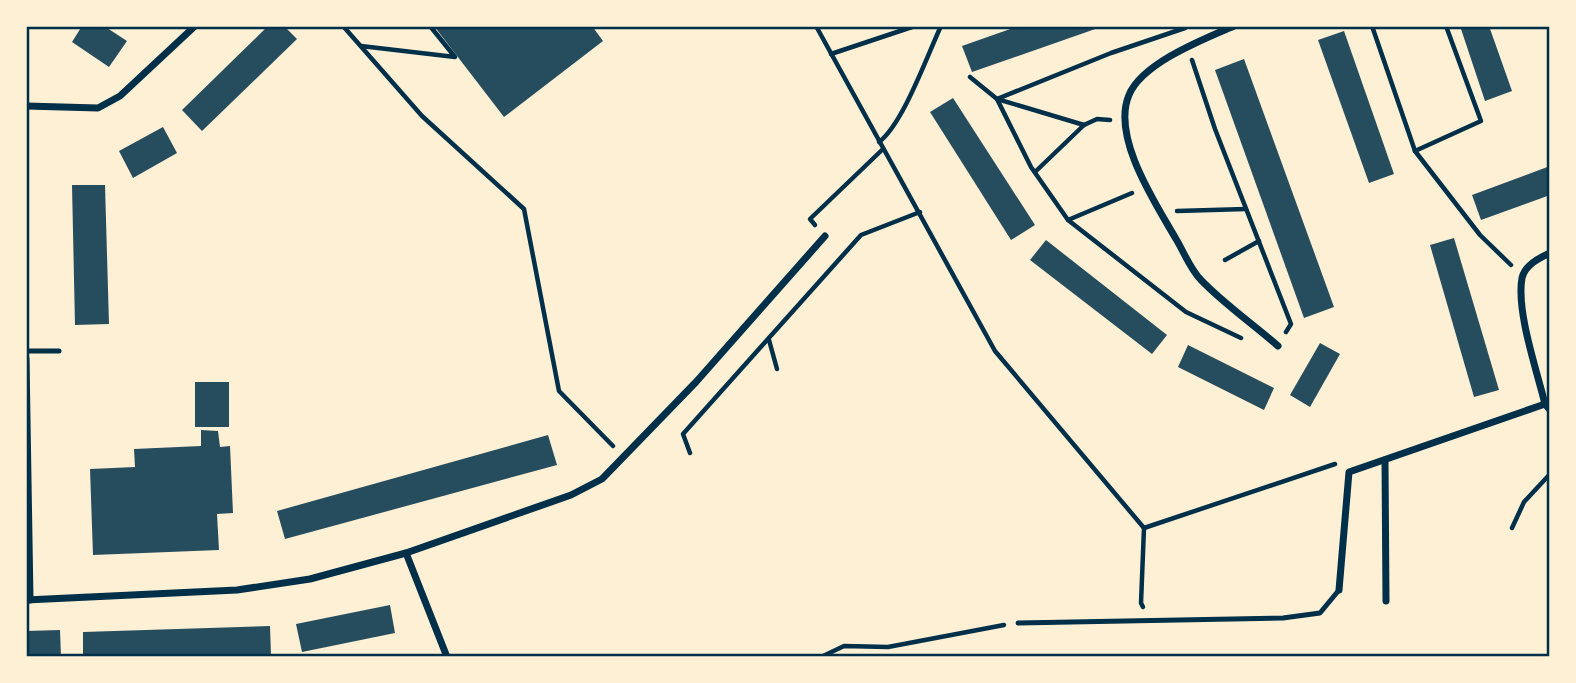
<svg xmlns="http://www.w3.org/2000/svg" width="1576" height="683" font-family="Barlow,sans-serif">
	<rect width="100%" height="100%" fill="#fdf0d5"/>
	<!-- building -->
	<g fill="#264d5e">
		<path d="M82,26H104L127,41L109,67L72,42Z"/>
		<path d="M268,26H284L297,39L202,131L182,110Z"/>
		<path d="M434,26H592L603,41L504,117Z"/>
		<path d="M1019,26H1101V27L972,72L962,46Z"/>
		<path d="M1460,26H1489L1512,91L1485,101Z"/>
		<path d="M1344,31L1394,174L1369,183L1318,40Z"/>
		<path d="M1244,59L1334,307L1304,318L1215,70Z"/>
		<path d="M953,98L1035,225L1011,240L930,112Z"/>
		<path d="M163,127L177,153L133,178L119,151Z"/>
		<path d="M1550,166V195L1481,220L1472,195Z"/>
		<path d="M72,185H105L109,324L75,325Z"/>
		<path d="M1454,238L1499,390L1474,397L1430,245Z"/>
		<path d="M1046,240L1167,335L1152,354L1030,260Z"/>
		<path d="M1320,343L1340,354L1310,407L1290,395Z"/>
		<path d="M1188,345L1274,388L1264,410L1178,367Z"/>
		<rect x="195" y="382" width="34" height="45"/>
		<path d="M201,430L218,431L220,447L230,446L233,513L217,514L219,550L93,555L90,469L135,467L134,449L201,446Z"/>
		<path d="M548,435L557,465L285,539L277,511Z"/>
		<path d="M390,605L395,633L302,652L296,624Z"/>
		<path d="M270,626L271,655L83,657V632Z"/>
		<path d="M60,630L61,657H26V631Z"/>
	</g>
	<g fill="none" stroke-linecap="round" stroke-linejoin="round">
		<!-- path -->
		<g stroke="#003049" stroke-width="4.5">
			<path d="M343,26L422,116L524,209L559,391L613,446"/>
			<path d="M816,26L995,351L1144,528L1335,464"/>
			<path d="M1372,26L1415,151L1481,121L1446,26"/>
			<path d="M1185,28L1111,53L997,99L1031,167L1068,220L1186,312L1241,338"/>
			<path d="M361,46L455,57L430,26"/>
			<path d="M831,54L915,26"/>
			<path d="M1192,60L1215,129L1291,324L1286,332"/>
			<path d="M970,77L997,99L1084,125L1097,119L1110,120"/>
			<path d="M879,142C903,124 927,56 941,26"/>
			<path d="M1415,151L1480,235L1511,265"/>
			<path d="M1035,172L1084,125"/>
			<path d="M1177,211L1246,209"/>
			<path d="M1068,220L1132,193"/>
			<path d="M815,225L810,219L883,149"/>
			<path d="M1225,260L1259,241"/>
			<path d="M769,340L777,369"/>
			<path d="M690,453L683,434L861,235L920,212"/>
			<path d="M1512,528L1524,502L1550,474"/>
			<path d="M1143,607L1141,603L1144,528"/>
			<path d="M821,657L844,646L888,647L1004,625"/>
		</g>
		<!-- service -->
		<g stroke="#003049" stroke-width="5">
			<path d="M26,351H59"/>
			<path d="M1018,623L1283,618L1320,613L1339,590"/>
		</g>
		<!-- minor -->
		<g stroke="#003049" stroke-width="7">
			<path d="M1234,26C1204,39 1142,63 1129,95C1111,137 1156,204 1176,239C1184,252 1190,269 1201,280C1224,304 1253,324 1278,346"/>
			<path d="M26,106L98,108L120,96L195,26"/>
			<path d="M1550,253C1539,258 1525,265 1522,278C1516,311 1537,371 1545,404L1550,410"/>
			<path d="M26,359L30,600"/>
			<path d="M1385,460L1386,601"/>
			<path d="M406,553L447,657"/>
			<path d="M1339,590L1349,472L1545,404"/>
			<path d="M26,600L237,590L310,579L406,553L571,495L602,479L696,382L825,236"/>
		</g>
	</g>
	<!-- border -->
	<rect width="1576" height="683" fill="none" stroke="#fdf0d5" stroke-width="56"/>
	<rect x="28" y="28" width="1520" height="627" fill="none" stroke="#003049" stroke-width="2.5"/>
</svg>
